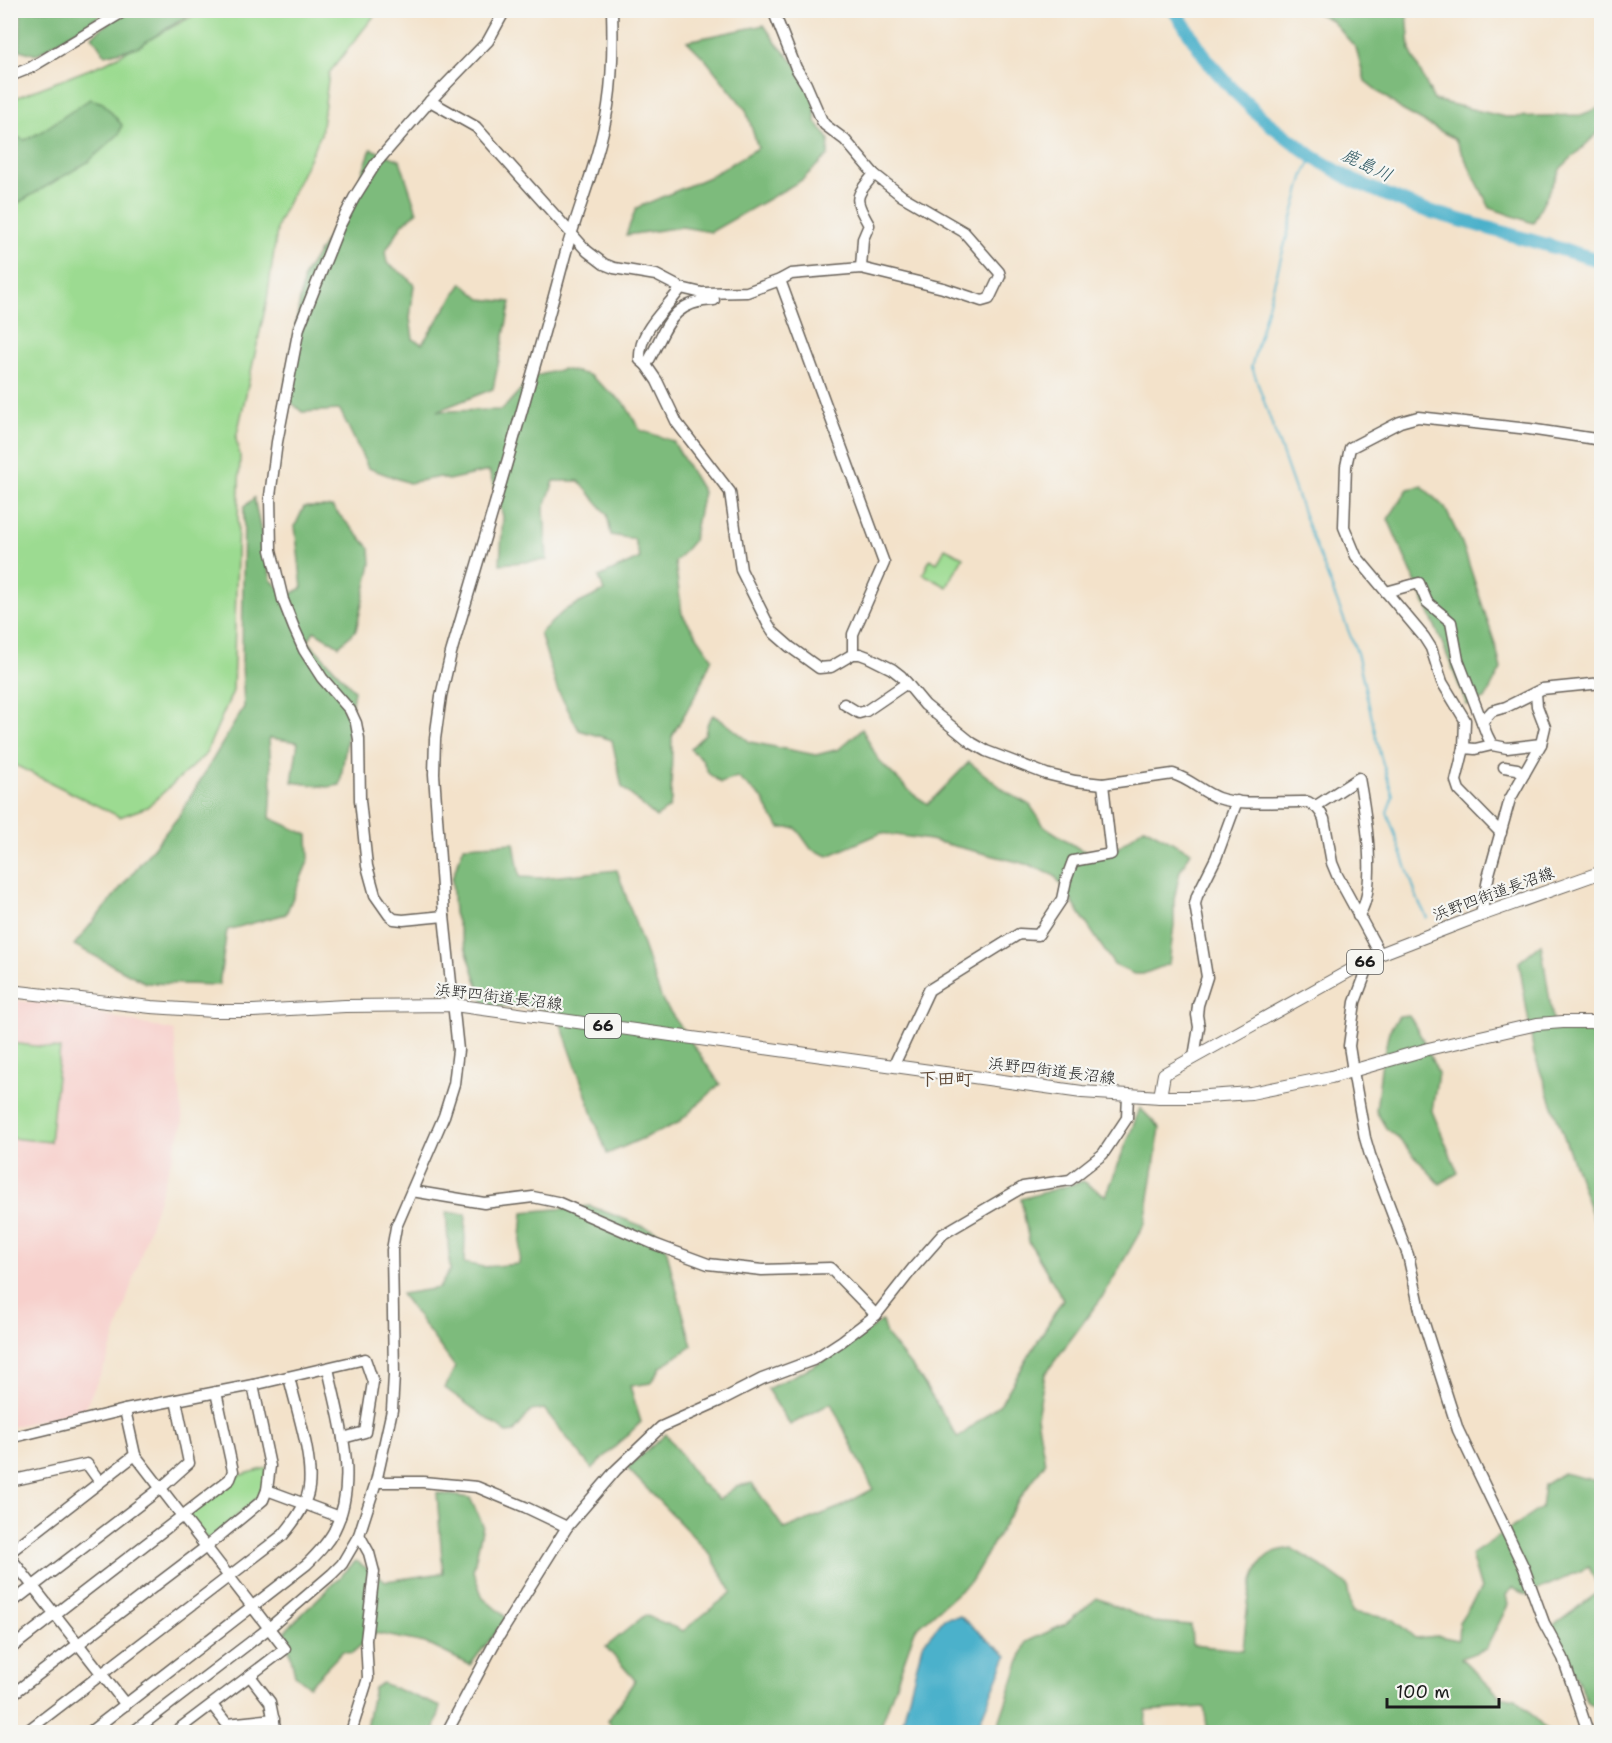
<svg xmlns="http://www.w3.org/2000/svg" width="1612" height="1743" font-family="'Shantell Sans','Klee One',sans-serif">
	<rect width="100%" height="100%" fill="#f6f6f2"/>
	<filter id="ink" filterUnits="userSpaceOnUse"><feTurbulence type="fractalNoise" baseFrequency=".0167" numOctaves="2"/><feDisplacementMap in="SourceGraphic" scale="12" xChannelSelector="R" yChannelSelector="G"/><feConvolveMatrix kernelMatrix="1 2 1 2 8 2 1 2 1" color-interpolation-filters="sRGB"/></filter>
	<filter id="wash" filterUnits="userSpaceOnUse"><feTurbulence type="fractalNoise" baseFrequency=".008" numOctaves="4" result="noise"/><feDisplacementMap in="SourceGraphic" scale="24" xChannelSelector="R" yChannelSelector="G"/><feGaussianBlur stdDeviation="1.35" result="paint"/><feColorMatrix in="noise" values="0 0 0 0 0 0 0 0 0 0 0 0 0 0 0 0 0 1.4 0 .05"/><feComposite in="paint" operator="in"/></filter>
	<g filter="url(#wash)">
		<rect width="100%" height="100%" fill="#f3e2ca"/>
		<!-- built -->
		<path fill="#f7d0cc" d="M10,1000L61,1005L174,1031L183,1123L108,1358L84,1410L11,1427Z"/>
		<!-- green -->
		<g fill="#9cdb91" stroke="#5c7c56" stroke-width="1.5">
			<path d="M202,11H378L329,73L321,134L278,223L267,300L236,439L240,455L233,691L205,755L147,807L120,817L11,763L10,100L105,63Z"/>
			<path d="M945,548L963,557L947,587L923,574L930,559L937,563Z"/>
			<path d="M11,1043L60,1049L50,1142L11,1138Z"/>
			<path d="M267,1468L264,1492L210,1539L206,1538L189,1517L190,1513L237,1476Z"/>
		</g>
		<!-- forest -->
		<g fill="#7dbb7b" stroke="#4c6c4c" stroke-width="1.5">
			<path d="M21,11V10L108,11L36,55L20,50Z"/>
			<path d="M124,11H195L138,47L105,55L92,36Z"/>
			<path d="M1312,11H1407L1410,50L1434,100L1505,117L1581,115L1601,107V130L1561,168L1533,223L1490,208L1455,139L1402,110L1365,81L1356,48L1331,20Z"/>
			<path d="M764,25L777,44L812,82L816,122L829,139L828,155L802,180L711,232L682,227L626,235L636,208L709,177L758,148L746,110L705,59L687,41Z"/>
			<path d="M90,99L103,103L122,125L119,134L88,162L18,203L11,204V135L25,140L39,133Z"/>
			<path d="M371,149L400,160L417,212L402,225L385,252L387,263L406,276L414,285L410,318L413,339L422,344L462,283L481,299L511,302L493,389L437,411L502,410L532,377L563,369L589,375L625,404L640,430L673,441L703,492L693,541L675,562L682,614L712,658L698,691L672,736L671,801L669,808L656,817L622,787L612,740L579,730L557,689L540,633L565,610L604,591L599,577L640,558L634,539L611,535L607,514L579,481H554L544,509L547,560L500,564L503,516L489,471L448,480L440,477L409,483L368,468L340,410L302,412L284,396L304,275L354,196Z"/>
			<path d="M1422,486L1445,508L1462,543L1496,647L1501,669L1485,699L1467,705L1441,640L1388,519L1408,489Z"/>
			<path d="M254,498L271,580L288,596L302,588L295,526L304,507H332L370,548L371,564L356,630L339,646L314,631L308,641L354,690L340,785L327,787L292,782L298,742L269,738L272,786L270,818L308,835L309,859L286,914L227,930L219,985L146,983L74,945L179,816L244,707L242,662L244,507Z"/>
			<path d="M713,715L727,724L750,742L816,755L839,749L862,729L879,761L914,795L928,804L969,762L1008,793L1030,805L1044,826L1081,850L1110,854L1144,827L1191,852L1180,871L1174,900V925L1169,964L1143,974H1134L1114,965L1055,876L1030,865L930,840L881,833L828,856L811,849L796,828H780L769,812L763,799L737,777L721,783L708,773L702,759L690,749L705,734L708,722Z"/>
			<path d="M514,843L520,877L541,878L617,870L662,1000L720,1084L678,1123L607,1154L557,1013L535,1007L485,1006L454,913L452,878L464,846Z"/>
			<path d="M1541,944L1554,1026L1601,1029V1239L1534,1054L1519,962Z"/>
			<path d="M1409,1015L1422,1038L1438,1073L1432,1111L1458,1173L1440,1184L1396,1136L1386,1128L1376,1111L1381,1068L1389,1031L1399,1016Z"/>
			<path d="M1140,1108L1160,1128L1145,1223L1105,1293L1045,1374L1037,1417L1045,1463L1016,1504L972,1580L915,1630L879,1732H616L608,1721L635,1680L606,1647L645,1615L683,1631L732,1592L710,1554L627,1468L666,1434L701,1483L719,1499L737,1486L752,1483L784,1529L838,1508L873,1489L831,1403L790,1425L767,1389L825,1360L882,1321L886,1335L919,1376L958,1438L1001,1403L1063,1299L1029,1242L1021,1199L1083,1181L1106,1196Z"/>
			<path d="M590,1206L663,1234L672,1273L692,1346L661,1367L651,1383L630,1386L641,1422L592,1469L544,1409L531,1411L514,1432L507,1433L445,1388L455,1367L401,1294L439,1288L450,1270L446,1212L466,1214L464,1263L483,1267L519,1264L523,1212Z"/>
			<path d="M1563,1473L1601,1482V1711L1588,1703L1553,1626L1600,1591L1589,1567L1527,1595L1512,1588L1506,1595L1508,1605L1486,1649L1461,1658L1500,1696L1516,1699L1549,1732H1208L1204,1707L1146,1711L1145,1732H996L1026,1642L1065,1624L1097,1598L1153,1622L1191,1625L1192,1645L1243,1650C1246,1625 1247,1576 1265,1558C1272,1551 1281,1550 1291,1548L1321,1566L1347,1585L1352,1612L1393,1619L1415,1638L1439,1636L1458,1640L1459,1622L1481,1589L1471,1555L1541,1508L1544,1485Z"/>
			<path d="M437,1493L470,1498L483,1525L473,1571L483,1598L507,1618L470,1665L425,1643L375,1633L352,1653L343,1651L309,1686L295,1675L285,1631L356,1561L386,1581L443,1573Z"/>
			<path d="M382,1683L441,1707L434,1732H365L374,1688Z"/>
		</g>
		<!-- water -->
		<path fill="#4cb1cb" stroke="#346674" stroke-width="1.5" d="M960,1616L1007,1656L977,1728L976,1732H900L922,1645L944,1618Z"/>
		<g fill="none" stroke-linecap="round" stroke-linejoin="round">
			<!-- stream -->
			<path stroke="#4cb1cb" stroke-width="2" d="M1313,157L1304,174L1251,368L1252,367L1306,521L1357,653L1380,754L1393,796L1387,812L1418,900L1427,918"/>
			<!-- river -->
			<path stroke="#4cb1cb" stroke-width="14" d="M1174,10L1210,64L1234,91L1263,119L1313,157L1354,181L1415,207L1602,261"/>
		</g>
	</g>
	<g filter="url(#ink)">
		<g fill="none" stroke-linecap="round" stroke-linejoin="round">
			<!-- minor casing -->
			<g stroke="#676159" stroke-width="13">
				<g id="minor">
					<path d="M10,76L30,68L126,10"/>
					<path d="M430,101L476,127L587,251L604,264L614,268L656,275L681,288L702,293L747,292L780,280L791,274L861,268L943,288L982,301L989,299L1000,276L999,272L964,232L902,196L874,174L845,140L825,125L822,121L806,84L796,68L773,10"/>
					<path d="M861,268L863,239L869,225C853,197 855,198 874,174"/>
					<path d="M780,280L884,563L853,634V654"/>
					<path d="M681,288C665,311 638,330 640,360L646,365L657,381L677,423L730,492L741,570L768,624L774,633L790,647L819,668L831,667L853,654H860L868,657L892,669L901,676L925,705L972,743L986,751L1046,774L1075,781L1103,784L1173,774C1190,779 1202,792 1218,798C1240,806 1283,801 1308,802C1316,806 1320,810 1324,819L1332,863L1337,875L1380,954"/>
					<path d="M646,365C667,331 667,302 714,300"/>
					<path d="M1386,592L1419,583L1427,602L1451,622L1458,660L1487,735L1492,745L1507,748L1541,744"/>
					<path d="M844,704L859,713L866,711L907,683"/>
					<path d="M1482,722L1492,711L1506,707L1542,689L1602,683"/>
					<path d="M1464,748L1475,749L1492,745"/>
					<path d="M1504,767L1517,769L1524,774"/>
					<path d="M1316,806L1359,778C1365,810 1379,890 1358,916"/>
					<path d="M1501,833L1459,790L1456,781L1464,748L1465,720L1442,682L1431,648L1424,637L1356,556L1344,527L1346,466L1350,448L1400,422L1418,417L1529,429L1602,440"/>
					<path d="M1481,915L1489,874L1510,799L1541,744L1545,727L1537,706L1536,693"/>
					<path d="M444,916L403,920L394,919L389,915L375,895L367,866L360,800L359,739L356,723L350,710L322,678L304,650L294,628L283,600L271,550L270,496L277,442L299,328L339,227L354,198L376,163L430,101L488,41L505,10"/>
					<path d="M1366,961L1367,970L1355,1002L1349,1046L1353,1071L1365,1138L1370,1155L1408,1255L1421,1314L1458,1430L1524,1568L1544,1623L1563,1658L1588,1732"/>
					<path d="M1194,1057L1199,1027L1197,1015L1198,1005L1207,977L1195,904L1197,896L1216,858L1237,801"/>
					<path d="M894,1065L929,990L1019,934L1038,935L1062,899L1066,880L1073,861L1111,854L1103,784"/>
					<path d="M412,1191L484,1203L533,1197L557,1202L654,1244L708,1264L762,1270L830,1268L876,1315"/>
					<path d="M125,1410L135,1455L285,1649L175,1732"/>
					<path d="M10,1438L125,1410L253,1385L365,1359L373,1382L365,1432L343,1438"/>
					<path d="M10,1481L87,1464L100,1482"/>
					<path d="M376,1482H423L477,1487L525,1507L567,1527"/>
					<path d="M267,1490L340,1517"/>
					<path d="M10,1552L135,1455"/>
					<path d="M10,1557L126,1705"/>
					<path d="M10,1604L161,1488L189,1463L176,1400"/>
					<path d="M10,1649L230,1479L233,1471L216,1392"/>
					<path d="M250,1676L270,1702L276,1732"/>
					<path d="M10,1696L206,1547L263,1500L267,1490L270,1466L253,1385"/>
					<path d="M212,1705L227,1724L274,1719"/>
					<path d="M26,1732L283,1535C294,1522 307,1505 309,1487C313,1456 296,1408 289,1377"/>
					<path d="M90,1732L307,1564C317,1554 327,1544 334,1531C360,1480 339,1421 328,1368"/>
					<path d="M133,1732L269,1628L332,1574L342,1564L359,1535L376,1482L392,1410L394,1375L392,1250L396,1227L444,1116L454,1084L458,1050L444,916L434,774L435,739L441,696L451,653C490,520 530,388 565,255C579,205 600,157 608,106C613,74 613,42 612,10"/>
					<path d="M351,1732L368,1678L366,1640L374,1572L369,1553L359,1535"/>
					<path d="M447,1732L494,1644L567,1527L616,1470L661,1427L719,1401L762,1379L813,1360L842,1341L876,1315L913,1268L943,1234L1023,1187L1070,1180L1103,1154L1127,1118L1128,1096"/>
				</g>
			</g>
			<!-- major casing -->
			<g stroke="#676159" stroke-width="14">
				<g id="major">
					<path d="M10,991L151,1007L213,1011H253L345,1006L454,1005L1082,1092L1160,1097H1193L1251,1093L1331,1077L1428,1049L1537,1024L1563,1022H1602"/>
					<path d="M1160,1097L1164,1074L1380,954L1481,915L1602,872"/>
				</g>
			</g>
			<!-- minor -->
			<use href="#minor" stroke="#fff" stroke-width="10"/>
			<!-- major -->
			<use href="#major" stroke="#fff" stroke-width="12"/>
		</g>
	</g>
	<g text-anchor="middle" stroke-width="4.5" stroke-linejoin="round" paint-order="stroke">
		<!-- shield labels -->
		<g fill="#f6f6f2" stroke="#5d5d5c" stroke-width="1.5">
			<rect x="1347" y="950" width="36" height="24" rx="4.5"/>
			<rect x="585" y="1014" width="36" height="24" rx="4.5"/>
		</g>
		<g font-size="15" font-weight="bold" fill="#1c1c1c">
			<text x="1365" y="967">66</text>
			<text x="603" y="1031">66</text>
		</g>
		<!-- street labels -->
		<g font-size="16" fill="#1c1c1c" stroke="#f6f6f2">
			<text transform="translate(1493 893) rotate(-20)" y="6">浜野四街道長沼線</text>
			<text transform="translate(499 996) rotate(7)" y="6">浜野四街道長沼線</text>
			<text transform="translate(1052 1070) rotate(7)" y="6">浜野四街道長沼線</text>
		</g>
		<!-- water labels -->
		<g font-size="18" font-style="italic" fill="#2f5862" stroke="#f6f6f2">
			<text transform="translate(1367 165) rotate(26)" y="6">鹿島川</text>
		</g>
		<!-- neighbourhood labels -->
		<g font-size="18" font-weight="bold" fill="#5e4835" stroke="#f6f6f2">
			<text x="946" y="1085">下田町</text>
		</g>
	</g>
	<!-- margin -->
	<rect width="1612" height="1743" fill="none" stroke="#f6f6f2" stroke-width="36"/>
	<!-- scale -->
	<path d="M1387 1698v9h112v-9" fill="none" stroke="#1c1c1c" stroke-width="3"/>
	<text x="1396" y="1698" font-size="18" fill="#1c1c1c" stroke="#f6f6f2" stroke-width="4.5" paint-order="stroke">100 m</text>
</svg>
